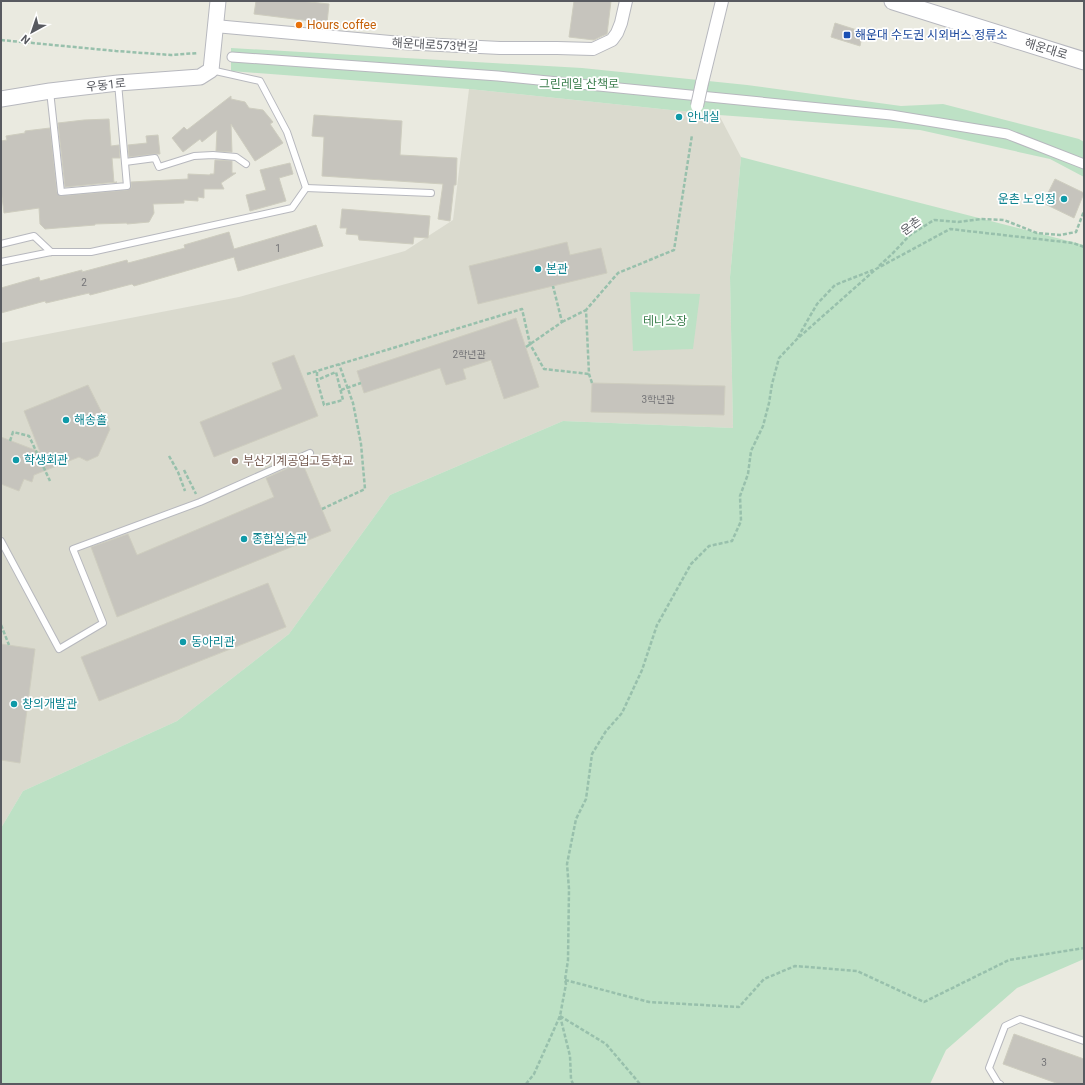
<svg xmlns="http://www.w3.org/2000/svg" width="1085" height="1085" font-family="Roboto,'Noto Sans KR',sans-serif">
	<rect width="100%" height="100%" fill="#eaeae0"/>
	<!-- education -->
	<path fill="#dadace" d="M469,89L719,115L741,157L730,277L733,428L563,421L390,495L289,634L177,721L23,791L1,828V343L239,297L405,251L453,220Z"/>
	<!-- green -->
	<g fill="#bde1c5">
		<path d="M231,48L582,68L747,85L901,106L943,104L1079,139L1084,142V177L1050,159L920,130L719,115L469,89L231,71Z"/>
		<path d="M741,157L1084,245V959L1017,988L946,1050L930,1084H1V828L23,791L177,721L289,634L390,495L563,421L733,428L730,277Z"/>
		<path d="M630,292L700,294L693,349L633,351Z"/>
	</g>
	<!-- building -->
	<g fill="#c6c4bd" stroke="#cecdbf">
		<path d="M256,1H300L329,4L327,23L254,14Z"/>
		<path d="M574,1H611L607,34L602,36L594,40L569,37Z"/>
		<path d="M835,23L863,32L860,46L831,37Z"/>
		<path d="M231,96V99L245,102L249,108L263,110L273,122L270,124L283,143L255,161L231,124L232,152L216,151L217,130L202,142L200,139L183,152L172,138L184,127L187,130Z"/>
		<path d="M314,115L402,121L400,155L457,158L456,185H454L450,221L438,219L443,184L322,176L324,137L312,136Z"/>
		<path d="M109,119L111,146L119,145L120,158H112L114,183L117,182L65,187L58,123L84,120Z"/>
		<path d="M50,128L57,192L60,196L127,190L131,188V182L188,179V174L210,175V174H214L215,160L232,161V173H236L221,183L224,189H204V198L198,197V201L184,200V203L153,204L154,213L149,222L127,224V223L95,224V225L45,229L40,224L39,208L4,213L1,189V141L7,140L6,136L25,133V131Z"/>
		<path d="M158,135L160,154H154L129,157L128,145L147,143L146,136Z"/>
		<path d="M290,163L293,174L279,178L286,201L250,211L246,195L266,190L260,170Z"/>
		<path d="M1055,179L1084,193L1074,218L1043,203Z"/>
		<path d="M342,209L430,216L428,238L414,237L413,244L359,240L358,235L346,234L347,228H340Z"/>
		<path d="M316,225L323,246L238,271L234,257L134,286L132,284L90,295L89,293L46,303L45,301L1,313V288L39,277L40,281L82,270V272L127,260L128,263L185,248L184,245L229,232L234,249Z"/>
		<path d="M567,242L570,255L601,248L607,273L478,304L469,266Z"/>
		<path d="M516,318L539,387L504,399L491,360L463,369L466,379L446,385L440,368L364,393L357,371Z"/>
		<path d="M294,355L318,416L214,457L200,422L282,389L272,363Z"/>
		<path d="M592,383L725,386L724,415L591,412Z"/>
		<path d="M88,385L110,429L98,456L87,461L79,457L34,475L32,482L24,479L19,491L1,484V437L40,452L24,411Z"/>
		<path d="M302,462L331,531L117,617L91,547L128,534L137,555L274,497L266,478Z"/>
		<path d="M268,583L286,627L99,701L81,657Z"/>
		<path d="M1,644L35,649L20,763L1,760Z"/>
		<path d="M1014,1034L1084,1059V1084H1059L1003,1064Z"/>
	</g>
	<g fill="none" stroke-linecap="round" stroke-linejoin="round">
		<!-- service casing -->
		<g stroke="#b7b8be" stroke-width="8">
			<g id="service">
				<path d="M211,70L260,81L287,132L306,188"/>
				<path d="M50,91L61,192L127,186L118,83"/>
				<path d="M125,162L155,158L159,167L194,156L213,155L236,157L246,164"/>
				<path d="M306,188L431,193"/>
				<path d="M1,244L34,236L51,252"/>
				<path d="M1,262L51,252H91L292,208L306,188"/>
				<path d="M1,541L59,649L103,623L73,549L200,502L310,453"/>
				<path d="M1000,1084L998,1083L989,1068L1005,1026L1020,1019L1084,1041"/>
			</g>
		</g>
		<!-- pedestrian casing -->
		<g stroke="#b7b8be" stroke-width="11">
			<path id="pedestrian" d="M232,57L498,76L891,115L1007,134L1084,164"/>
		</g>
		<!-- minor casing -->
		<g stroke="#b7b8be" stroke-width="14">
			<g id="minor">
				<path d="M215,26L401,43L500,48H557L593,49L612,40L617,33L621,23L626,1"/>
				<path d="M702,83L722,1"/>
			</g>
		</g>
		<!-- tertiary casing -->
		<g stroke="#b7b8be" stroke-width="17">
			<path id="tertiary" d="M1,99L50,91L118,83L200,77L211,70L218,1"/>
		</g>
		<!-- secondary casing -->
		<g stroke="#b6b7be" stroke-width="19">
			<path id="secondary" d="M893,1L1084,61"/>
		</g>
		<!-- path -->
		<g stroke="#98c0ac" stroke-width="2.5" stroke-dasharray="4 2" stroke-linecap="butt">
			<path d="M1,40L116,51L171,55L198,53"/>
			<path d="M879,266L892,254L910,235L934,220L958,222L982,219L1004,220L1037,233L1060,235L1076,232L1084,211"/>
			<path d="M562,322L586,310"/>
			<path d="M798,337L817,304L835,285L873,270"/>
			<path d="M526,347L562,322L553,286"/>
			<path d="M317,372V380L324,405L343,400L336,372L317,380"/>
			<path d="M307,374L522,309L530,344L544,369L589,374"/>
			<path d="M592,383L589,374L586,310L618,273L674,250L692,135"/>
			<path d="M10,441L13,432L29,436L50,481"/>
			<path d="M169,456L178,472L185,491"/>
			<path d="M184,470L196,494"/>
			<path d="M322,509L365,489L361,444L353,403L339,364"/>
			<path d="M1,625L9,645"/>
			<path d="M565,980L649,1002L739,1007L764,979L795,966L857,971L924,1002L1009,960L1084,948"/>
			<path d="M560,1016L606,1044L640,1084"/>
			<path d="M560,1016L570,1056L571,1079L573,1084"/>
			<path d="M526,1084L534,1074L560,1016L566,984L565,980L568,960L569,889L567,864L576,819L586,799L592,754L606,731L622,713L642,670L657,625L691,564L709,546L732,541L741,521L740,496L748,474L751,451L763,426L769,403L772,384L779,358L797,339L876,269L950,229L1073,243L1084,247"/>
		</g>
		<!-- service -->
		<use href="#service" stroke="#fff" stroke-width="6"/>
		<!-- pedestrian -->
		<use href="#pedestrian" stroke="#fff" stroke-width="9"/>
		<!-- minor -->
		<use href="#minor" stroke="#fff" stroke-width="12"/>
		<!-- tertiary -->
		<use href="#tertiary" stroke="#fff" stroke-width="15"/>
		<!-- secondary -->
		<use href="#secondary" stroke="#fff" stroke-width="17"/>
		<!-- minor-bridge casing -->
		<g stroke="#b7b8be" stroke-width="14" stroke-linecap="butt">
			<path id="minor-bridge" d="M697,106L702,83"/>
		</g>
		<!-- path-bridge -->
		<path stroke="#98c0ac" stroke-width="2.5" stroke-dasharray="4 2" stroke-linecap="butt" d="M341,390L361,383"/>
		<!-- minor-bridge -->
		<use href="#minor-bridge" stroke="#fff" stroke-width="12"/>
	</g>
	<!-- markers -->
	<circle fill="#e8710a" stroke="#fff" stroke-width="1.5" cx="299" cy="25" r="4"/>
	<rect fill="#1a4fb4" stroke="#fff" stroke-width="1.5" x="843" y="31" width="8" height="8" rx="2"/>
	<g fill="#0f9aa8" stroke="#fff" stroke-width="1.5">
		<circle cx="679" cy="117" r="4"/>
		<circle cx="1064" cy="199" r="4"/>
		<circle cx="538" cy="269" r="4"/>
		<circle cx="66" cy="420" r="4"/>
		<circle cx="16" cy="460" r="4"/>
		<circle cx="244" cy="539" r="4"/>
		<circle cx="183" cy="642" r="4"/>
		<circle cx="14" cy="704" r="4"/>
	</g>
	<circle fill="#8d6e63" stroke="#fff" stroke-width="1.5" cx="235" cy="461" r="4"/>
	<g text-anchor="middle" stroke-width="3.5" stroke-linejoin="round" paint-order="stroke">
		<!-- number labels -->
		<g font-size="10" fill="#747477">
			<text x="278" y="252">1</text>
			<text x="84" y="286">2</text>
			<text x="469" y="358">2학년관</text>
			<text x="658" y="403">3학년관</text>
			<text x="1044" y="1066">3</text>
		</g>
		<!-- food labels -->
		<g font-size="12" fill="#c56008" stroke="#fff" text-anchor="start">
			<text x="307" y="29">Hours coffee</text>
		</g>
		<!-- transit labels -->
		<g font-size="12" fill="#164399" stroke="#fff" text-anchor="start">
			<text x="855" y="39">해운대 수도권 시외버스 정류소</text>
		</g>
		<!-- street labels -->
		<g font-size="12" fill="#585a60" stroke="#fff">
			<text transform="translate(435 45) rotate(3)" y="4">해운대로573번길</text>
			<text transform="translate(1046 49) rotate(17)" y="4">해운대로</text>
			<text transform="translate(106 85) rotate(-6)" y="4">우동1로</text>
			<text transform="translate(911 226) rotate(-36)" y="4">운촌</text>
		</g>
		<!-- park labels -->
		<g font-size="12" fill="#3a7e4c" stroke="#fff">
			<text x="579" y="88">그린레일 산책로</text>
			<text x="665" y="325">테니스장</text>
		</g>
		<!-- culture labels -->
		<g font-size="12" fill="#0d838f" stroke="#fff" text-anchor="start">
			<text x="687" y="121">안내실</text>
			<text x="1056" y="203" text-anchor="end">운촌 노인정</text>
			<text x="546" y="273">본관</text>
			<text x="74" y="424">해송홀</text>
			<text x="24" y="464">학생회관</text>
			<text x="252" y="543">종합실습관</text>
			<text x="191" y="646">동아리관</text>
			<text x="22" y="708">창의개발관</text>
		</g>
		<!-- education labels -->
		<g font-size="12" fill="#785e54" stroke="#fff" text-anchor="start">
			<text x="243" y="465">부산기계공업고등학교</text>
		</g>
	</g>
	<!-- border -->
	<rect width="1085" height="1085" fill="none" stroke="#585a60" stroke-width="4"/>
	<!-- north arrow -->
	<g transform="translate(32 32) rotate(220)" stroke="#ffffff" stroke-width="3" paint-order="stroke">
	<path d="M0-3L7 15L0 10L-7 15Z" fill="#585a60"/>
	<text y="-6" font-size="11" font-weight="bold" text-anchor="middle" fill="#585a60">N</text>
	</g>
</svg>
